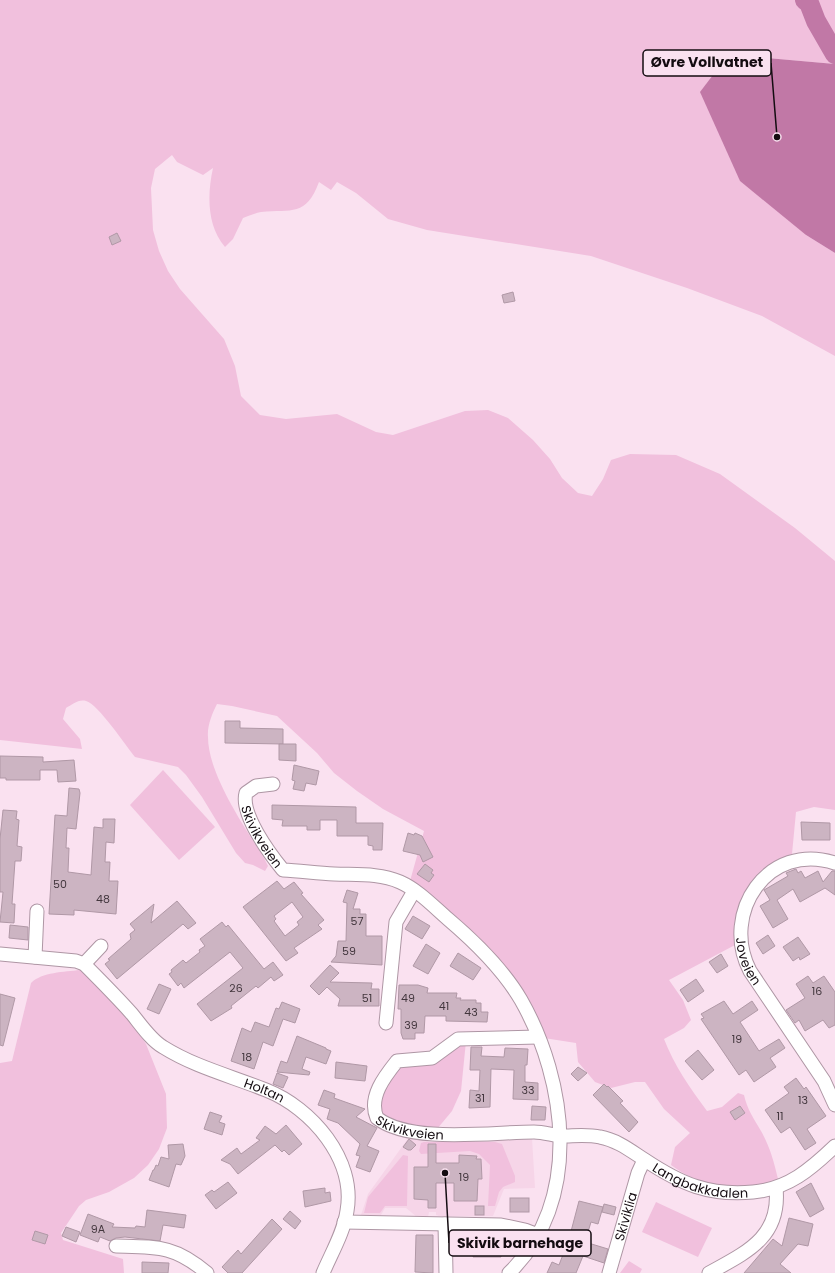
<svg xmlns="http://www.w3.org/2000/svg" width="835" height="1273" font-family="Poppins,sans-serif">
	<rect width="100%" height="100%" fill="#fae1f0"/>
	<!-- built -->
	<path fill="#f6d5e8" d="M409,1137L431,1142L532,1138L535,1188L504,1189L493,1216H439L436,1215V1212H429L428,1217H417L406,1208H385L381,1215H361L368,1194Z"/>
	<!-- green -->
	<g fill="#f1c0dd">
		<path d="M0,0H835V64L767,58L806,235L835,253V356L762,316L687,288L591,256L427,230L388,219L356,193L337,182L331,190L319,182C306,217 292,209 261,212C255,213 249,216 243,218L233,239L225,247C207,226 207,195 213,168L203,175L177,162L172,155L155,169L151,188L153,230L159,251L168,271L180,289L224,339L235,366L241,396L260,415L286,419L337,414L376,432L393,435L465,411L488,410L508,418L533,440L550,459L562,478L578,493L592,496L603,479L611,460L630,454L676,455L720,474L795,528L835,561V810L814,807L796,812L792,854C748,871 737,900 735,945L669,980L683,1000L691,1020L684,1028L664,1039C674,1065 690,1088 707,1111L722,1107L738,1093L744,1095C747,1109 754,1119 761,1131C770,1147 774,1162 778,1179C766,1191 718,1188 703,1182C692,1178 680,1172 671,1165L675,1147L690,1133L664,1109L645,1082H635L611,1088L595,1082L578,1062L576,1043L544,1038L538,1020L532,1009L410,881L424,831L383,809L357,791L334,773L317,753L277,716L232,706L217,704C212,714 207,726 208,737C208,774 244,826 264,858L268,866L265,871L253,865L245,863L236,853L202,797L186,775L178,767L135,757C126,746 98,704 86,701C78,699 72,705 66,708L63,719L80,739L82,749L0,740Z"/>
		<path d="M163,770L215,827L179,860L130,805Z"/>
		<path d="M80,970L115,1004L133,1025L146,1044L166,1094L167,1128L159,1149L148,1165L134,1178L109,1192L86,1200L79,1206L61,1233L63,1240L123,1259L124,1273H0V1063L12,1061L31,983C42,972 64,972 80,970Z"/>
		<path d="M466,1041L461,1091L452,1111L437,1129L428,1131L380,1117V1094L398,1068Z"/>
		<path d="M424,1142H495L502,1144L515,1176V1182L503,1187L499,1192L495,1206H488L490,1165L479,1154L470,1151L421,1154L419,1151L421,1143Z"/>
		<path d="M403,1155L408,1156L407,1206H385L380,1213H364L368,1197Z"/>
		<path d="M656,1202L712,1228L698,1257L642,1232Z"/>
		<path d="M629,1261L642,1269L640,1273H620Z"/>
	</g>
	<!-- water -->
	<path fill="#c178a6" d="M767,58L835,64V253L806,235L740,181L700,92L716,71Z"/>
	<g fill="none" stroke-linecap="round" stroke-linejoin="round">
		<!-- river -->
		<path stroke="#c178a6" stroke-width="20" d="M805,0L809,3L816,21L835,54"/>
	</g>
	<!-- building -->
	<g fill="#ccb4c2" stroke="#b098a6" fill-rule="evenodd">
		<path d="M117,233L121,241L112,245L109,237Z"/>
		<path d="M513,292L515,301L504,303L502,295Z"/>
		<path d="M225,721H240V728L283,729V744L225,743Z"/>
		<path d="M279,744H296V761L279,760Z"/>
		<path d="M0,756L43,757V762L74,760L76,781L58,782L57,770H40V780H6V778H0Z"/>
		<path d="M294,765L319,771L316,785L306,783L304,791L293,789L295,781L292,780Z"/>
		<path d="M69,788L79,789L80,793L76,829L67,828L66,848H69L68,872L91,875L94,827L103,828V819H115L114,843L106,842L105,862H110L109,881H118L116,914L74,910V915L49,914L55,815L67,816Z"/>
		<path d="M272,805L356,807V823H383L382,850H373V846L368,845V836H337V820H320V830H307V826H282L283,820L272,819Z"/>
		<path d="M3,810L17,811L16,819L19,820L17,846L22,847L21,861H15L12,904H15L14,923L0,922L3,892H0V839Z"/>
		<path d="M801,822L830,823V840H802Z"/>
		<path d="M408,833L414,835L415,833L422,836L433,857L423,862L420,855L403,851Z"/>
		<path d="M425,864L433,870L431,873L434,875L429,882L417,874Z"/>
		<path d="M796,869L798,873L801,871L805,878L818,871L823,882L832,871H835V895L825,888L800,902L793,889L777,900L788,919L773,928L760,906L770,900L764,890L788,876L786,873Z"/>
		<path d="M277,881L284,889L294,882L303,893L301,894L324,920L318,925L322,929L294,948L298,953L286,961L243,907ZM292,902L303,917L297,922L299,925L285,936L274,921L276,919L274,916Z"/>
		<path d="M347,890L358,893L353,909H360V914H366V936H382V965L331,962L336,956L338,941H346L347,903L343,902Z"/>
		<path d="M177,901L196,923L188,929L183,924L117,979L105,964L110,960L108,959L131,939L130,934L135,930L130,924L154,904L151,923Z"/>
		<path d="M413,916L430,926L422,939L405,929Z"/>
		<path d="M222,922L226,927L228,925L264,969L273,962L283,975L274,981L271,977L258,988L256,986L231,1006L232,1008L211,1021L197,1004L243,968L230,952L184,988L181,983L178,986L169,974L172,972L171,970L183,960L186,963L200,952L199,950L205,946L200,939Z"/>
		<path d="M10,925L28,927V940L9,938Z"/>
		<path d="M768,935L775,946L763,954L756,943Z"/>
		<path d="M798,937L810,954L800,960L799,957L793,961L783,947Z"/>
		<path d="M426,944L440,953L428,974L413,966Z"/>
		<path d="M458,953L481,968L473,980L450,966Z"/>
		<path d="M721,954L728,966L717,973L709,962Z"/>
		<path d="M330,965L339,973L330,982L372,983L371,989H379V1006H338L340,999L327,987L319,995L310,986Z"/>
		<path d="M808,976L813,983L824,976L835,992V1025L829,1028L823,1020L805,1031L799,1020L795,1023L786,1010L805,998L796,984Z"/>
		<path d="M696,979L704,991L688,1002L680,990Z"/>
		<path d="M159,984L171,989L159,1014L147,1009Z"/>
		<path d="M399,985H418L428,988L427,993H457L456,998H461L460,1000H476V1003H481V1012H488L487,1022L446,1021V1016H425L424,1033H415V1039H403L401,1033V1009H398Z"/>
		<path d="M0,994L15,998L3,1046L0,1045Z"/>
		<path d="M724,1001L733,1014L752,1001L758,1010L740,1022L759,1051L779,1039L785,1048L770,1058L776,1067L754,1082L746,1070L739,1075L701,1019L704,1018L701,1014Z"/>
		<path d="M282,1002L300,1009L295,1023L283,1019L273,1046L263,1042L254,1069L231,1061L242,1028L251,1032L255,1022L269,1027L276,1008L279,1009Z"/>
		<path d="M297,1036L326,1048V1049L331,1051L326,1064L306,1057L302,1069L310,1072L309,1075L277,1072L281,1061L287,1063Z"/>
		<path d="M471,1047H482L481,1056L504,1057L505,1048L528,1049L527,1065H525V1082L538,1083V1100L513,1099L514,1070L491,1069L490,1107L469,1108L470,1090L479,1091L480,1070H470Z"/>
		<path d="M698,1050L714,1070L702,1080L685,1061Z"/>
		<path d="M336,1062L367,1066L365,1081L335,1078Z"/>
		<path d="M578,1067L587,1073L578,1081L571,1074Z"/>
		<path d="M277,1073L288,1077L283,1088L273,1084Z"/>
		<path d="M796,1078L804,1089L806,1087L826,1116L807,1129L816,1143L805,1150L790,1127L781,1133L765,1110L789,1093L784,1087Z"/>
		<path d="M604,1084L607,1087L608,1086L623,1101L620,1103L638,1122L629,1132L593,1095Z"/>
		<path d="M324,1090L335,1094L334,1098L365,1109L356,1117L377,1128L367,1146L379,1151L370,1172L356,1167L360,1156L356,1155L360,1144L338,1123L327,1119L330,1109L318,1105Z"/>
		<path d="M532,1106L546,1107L545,1120H531Z"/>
		<path d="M740,1106L745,1113L735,1120L730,1112Z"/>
		<path d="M210,1112L222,1116L219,1122L225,1124L222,1135L204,1129Z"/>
		<path d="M286,1125L302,1144L289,1155L284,1150L282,1152L275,1145L238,1174L230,1164L221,1160L237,1148L241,1154L260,1140L256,1138L265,1126L276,1134Z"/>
		<path d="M409,1139L416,1145L411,1150H408L403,1147Z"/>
		<path d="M183,1144L185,1156L181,1165L176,1164L169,1187L149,1180L153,1170H154L156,1165L158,1166L161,1157L169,1159L168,1145Z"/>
		<path d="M428,1144H436V1163H459V1155L477,1156L476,1159H481L482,1179H478L477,1201H454V1183H436V1208H428V1200L414,1199V1167H428Z"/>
		<path d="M228,1182L237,1193L216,1209L205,1195L212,1190L214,1192Z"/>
		<path d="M811,1183L824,1209L810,1217L796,1192Z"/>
		<path d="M325,1188V1193L330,1192L331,1201L305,1207L303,1191Z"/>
		<rect x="510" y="1198" width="19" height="14"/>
		<path d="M579,1201L603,1207L598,1224L591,1222L585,1242L608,1249L604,1263L583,1256L576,1273H547L552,1262L559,1265L569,1239Z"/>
		<path d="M604,1204L616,1207L614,1215L602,1212Z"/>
		<rect x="475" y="1206" width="9" height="9"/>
		<path d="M147,1210L186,1215L184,1228L163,1225L160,1241L125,1237L116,1238L110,1241L100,1237L98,1242L80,1235L88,1214L114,1224L112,1227L135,1228L136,1226L145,1227Z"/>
		<path d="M290,1211L301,1221L295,1229L283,1219Z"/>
		<path d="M789,1218L813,1224L808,1246L798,1244L780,1264L791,1273H744L773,1239L782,1246Z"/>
		<path d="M272,1219L282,1229L242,1273H228L222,1267L238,1250L241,1254Z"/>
		<path d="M66,1227L80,1232L76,1242L62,1236Z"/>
		<path d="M35,1231L48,1235L45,1244L32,1240Z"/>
		<path d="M459,1234L509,1237V1251H501V1257H473L474,1250H458Z"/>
		<path d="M416,1235H433V1273L415,1272Z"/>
		<path d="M142,1262L169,1263L168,1273H142Z"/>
	</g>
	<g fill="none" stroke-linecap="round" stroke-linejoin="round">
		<!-- minor casing -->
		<g stroke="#ae96a4" stroke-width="15">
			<g id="minor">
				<path id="s1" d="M273,784L256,786L246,793C240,814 270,854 283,870C300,871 317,873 334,874C357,875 379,873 400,882C418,890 433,906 448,919C475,942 503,969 521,1000C567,1081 583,1202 509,1273"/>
				<path id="s2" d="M835,863C768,841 720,913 750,971L824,1081L835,1105"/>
				<path id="s3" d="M0,954L76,961L84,964C100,980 117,997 132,1014C141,1025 151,1040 163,1047C195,1067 231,1076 266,1090C312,1108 356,1160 347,1211C344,1232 331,1254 323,1273"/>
				<path d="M35,957L37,911"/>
				<path d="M84,964L101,946"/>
				<path d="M386,1023L396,922L414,891"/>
				<path id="s4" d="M538,1037L458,1039L432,1058L397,1061C385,1076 368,1097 377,1118C410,1144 492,1132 534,1132C543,1132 552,1135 561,1136C574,1136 587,1134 600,1137C617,1140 631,1151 645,1160C681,1184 709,1196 753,1192C788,1189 811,1169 835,1146"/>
				<path d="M344,1222L501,1225L525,1230L538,1235"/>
				<path d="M445,1224L446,1273"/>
				<path d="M116,1246C157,1247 174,1245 207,1273"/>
				<path id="s5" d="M609,1273L638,1173L644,1160"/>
				<path d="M709,1273C747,1252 781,1237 776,1188"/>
			</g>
		</g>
		<!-- minor -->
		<use href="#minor" stroke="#fff" stroke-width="13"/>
	</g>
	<g text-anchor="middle" stroke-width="4" stroke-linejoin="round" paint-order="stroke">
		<!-- number labels -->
		<g font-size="11" fill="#42363d">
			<text x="60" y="888">50</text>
			<text x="103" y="903">48</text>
			<text x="357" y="925">57</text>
			<text x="349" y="955">59</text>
			<text x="236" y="992">26</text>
			<text x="817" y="995">16</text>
			<text x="367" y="1002">51</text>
			<text x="408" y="1002">49</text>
			<text x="444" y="1010">41</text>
			<text x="471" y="1016">43</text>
			<text x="411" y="1029">39</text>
			<text x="737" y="1043">19</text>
			<text x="247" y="1061">18</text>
			<text x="528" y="1094">33</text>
			<text x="480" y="1102">31</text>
			<text x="803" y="1104">13</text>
			<text x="780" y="1120">11</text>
			<text x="464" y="1181">19</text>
			<text x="98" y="1233">9A</text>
		</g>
		<!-- street labels -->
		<g font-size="13" fill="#140c11" stroke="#fae1f0">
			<text dy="5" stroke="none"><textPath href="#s1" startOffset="77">Skivikveien</textPath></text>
			<text dy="5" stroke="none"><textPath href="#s2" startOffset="167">Joveien</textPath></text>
			<text dy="5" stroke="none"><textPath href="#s3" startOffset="310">Holtan</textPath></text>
			<text dy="5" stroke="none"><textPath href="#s4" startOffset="246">Skivikveien</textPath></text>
			<text dy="5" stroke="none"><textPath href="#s4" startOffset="549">Langbakkdalen</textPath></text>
			<text dy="5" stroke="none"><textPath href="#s5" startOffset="59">Skiviklia</textPath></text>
		</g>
	</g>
	<!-- callouts -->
	<path fill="none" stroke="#140c11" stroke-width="1.5" d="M777 137L771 63M445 1173L449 1243"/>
	<g fill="#140c11" stroke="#fae1f0" stroke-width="1.5">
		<circle cx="777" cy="137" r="4"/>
		<circle cx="445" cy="1173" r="4"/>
	</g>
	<g fill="#fae1f0" stroke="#140c11" stroke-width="1.5">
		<rect x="643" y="50" width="128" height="26" rx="4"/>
		<rect x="449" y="1230" width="142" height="26" rx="4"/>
	</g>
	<g font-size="14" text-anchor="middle" font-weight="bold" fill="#140c11">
		<text x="707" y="67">Øvre Vollvatnet</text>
		<text x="520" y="1248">Skivik barnehage</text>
	</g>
</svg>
